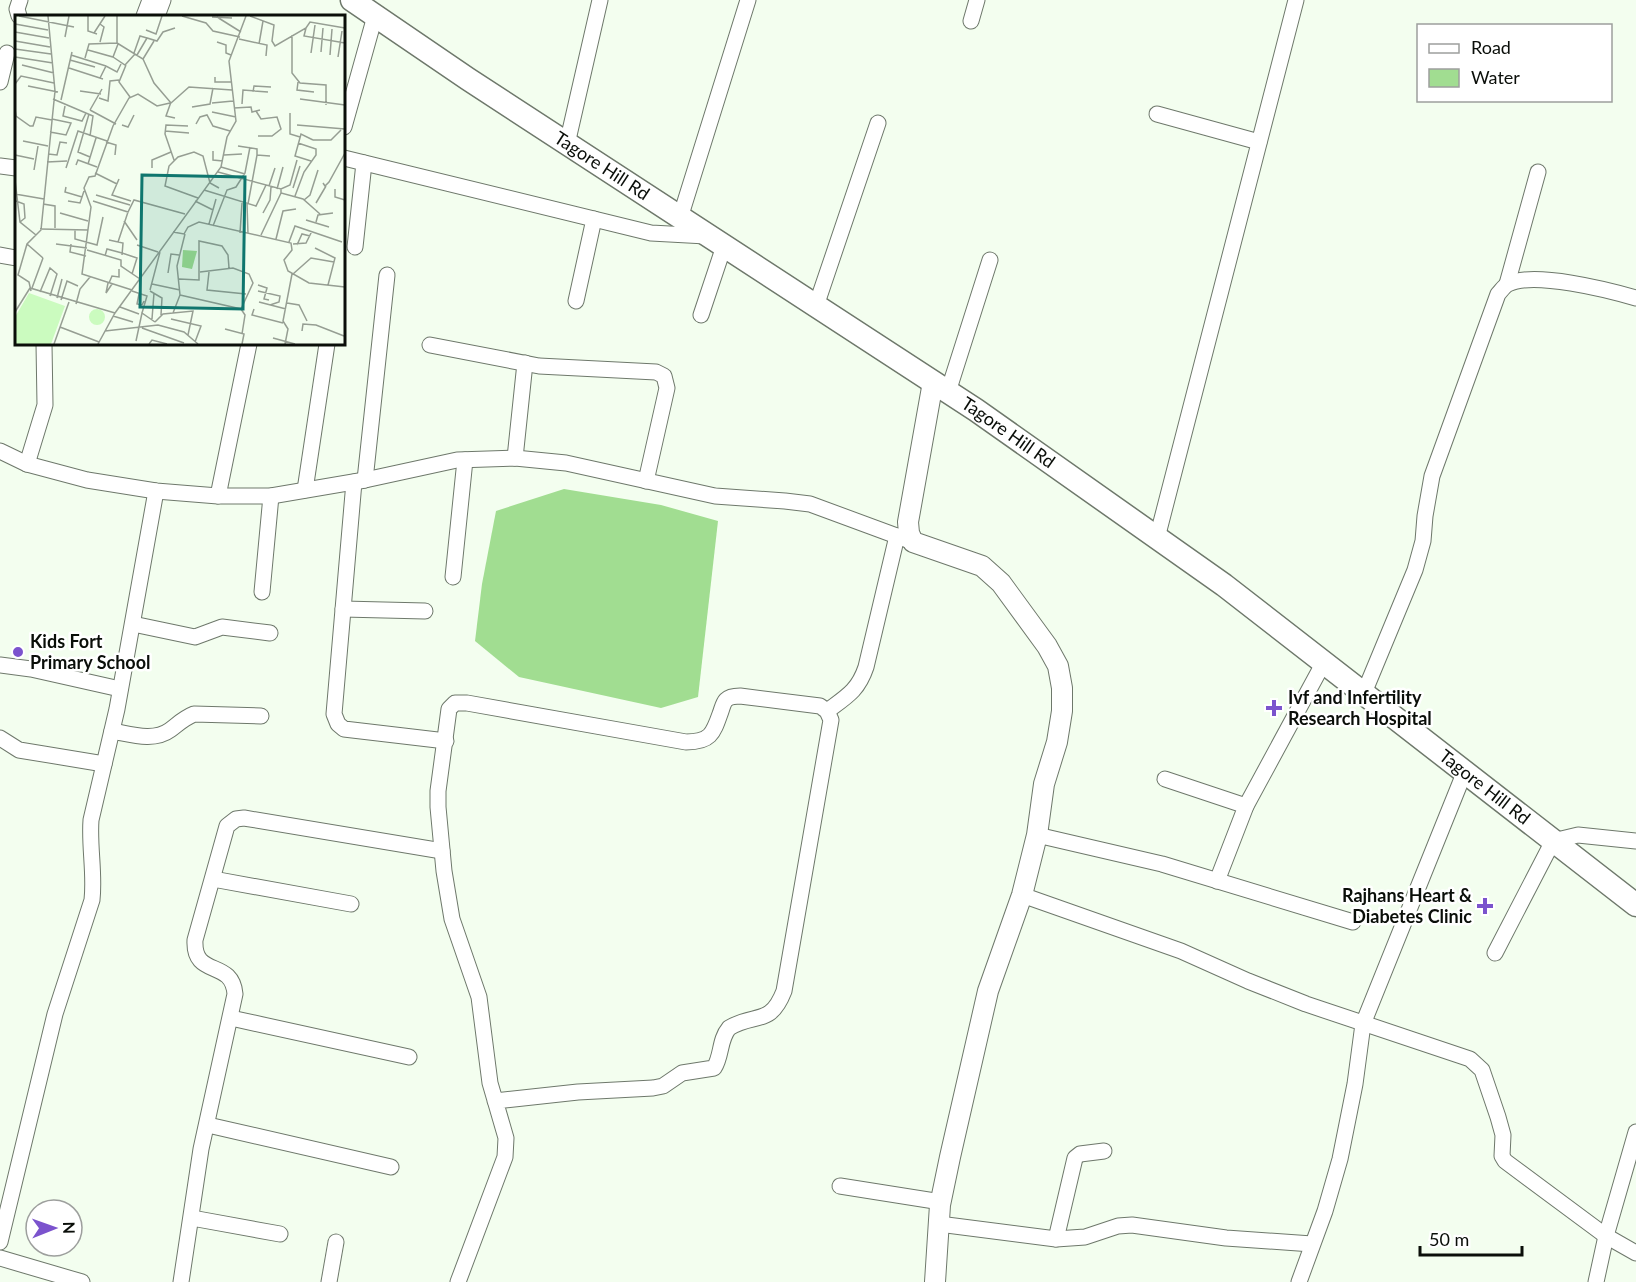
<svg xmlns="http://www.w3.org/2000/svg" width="1636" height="1282" font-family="Lato,sans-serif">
	<rect width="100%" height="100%" fill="#f3feef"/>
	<!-- water -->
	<path fill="#a1dd91" d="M564,489L661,505L718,521L698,697L661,708L519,677L475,641L482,584L496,511Z"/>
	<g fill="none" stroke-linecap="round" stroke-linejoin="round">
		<!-- minor casing -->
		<g stroke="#6e786b" stroke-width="17">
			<g id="minor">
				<path d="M19,16L17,9L20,0"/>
				<path d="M144,16L150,0"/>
				<path d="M157,16L163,0"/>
				<path d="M971,21L977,0"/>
				<path d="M0,82L7,53"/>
				<path d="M1157,114L1259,142"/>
				<path d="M344,127L375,16"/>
				<path d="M567,144L600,0"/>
				<path d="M344,158L651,233L706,236"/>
				<path d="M0,166L16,168"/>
				<path d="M680,218L748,0"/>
				<path d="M355,247L364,163"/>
				<path d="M0,255L16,258"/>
				<path d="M1507,284L1538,172"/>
				<path d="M576,301L594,219"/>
				<path d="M816,306L878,123"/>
				<path d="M701,315L724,246"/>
				<path d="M430,345L539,366L656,372L664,376L667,388L646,481"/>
				<path d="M948,392L990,260"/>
				<path d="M0,451L27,464L87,480L156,491L218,496H271L365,480L457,460L515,458L566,463L715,496L785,501L810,504L913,542"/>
				<path d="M515,458L525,363"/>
				<path d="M27,464L45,405L44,344"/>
				<path d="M365,480L387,275"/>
				<path d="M354,482L334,714L338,724L344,729L446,741"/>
				<path d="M305,490L327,344"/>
				<path d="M218,496L249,344"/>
				<path d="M1157,538L1296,0"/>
				<path d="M453,577L465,460"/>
				<path d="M262,592L271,496"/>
				<path d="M343,609L425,611"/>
				<path d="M133,624L195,637L222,627L270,633"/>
				<path d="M0,665L31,669L120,689"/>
				<path d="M1364,693L1415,570L1423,541L1425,516L1432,476L1498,294C1501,291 1504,286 1508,284C1534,271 1608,290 1636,298"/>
				<path d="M827,711C846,697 858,691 866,667L897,536"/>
				<path d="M112,731C130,734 154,742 170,730C178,724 184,718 194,714L261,716"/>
				<path d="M0,738L19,750L104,764"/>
				<path d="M1165,779L1246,806"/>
				<path d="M1037,835L1162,864L1353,922"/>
				<path d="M213,879L351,904"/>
				<path d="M1217,881L1246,806L1324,662"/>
				<path d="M1022,895L1181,951L1248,981L1306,1004L1470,1059L1482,1070L1498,1117L1503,1135L1502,1156L1505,1161L1606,1236L1636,1253"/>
				<path d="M1495,953L1553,841L1578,835L1636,841"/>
				<path d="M231,1018L409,1057"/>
				<path d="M208,1125L391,1167"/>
				<path d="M840,1186L941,1202"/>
				<path d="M192,1218L280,1234"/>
				<path d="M939,1224L1056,1239L1085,1237L1118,1226L1132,1225L1226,1238L1312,1244"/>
				<path d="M1056,1239L1075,1158L1080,1154L1104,1151"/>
				<path d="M0,1242L55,1014L92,900C95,873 89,847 91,820L117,709L156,491"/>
				<path d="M0,1258L82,1282"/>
				<path d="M181,1282L201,1149L235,994C232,958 193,979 195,940L227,826L236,819L244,818L442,851"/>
				<path d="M329,1282L336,1242"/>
				<path d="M458,1282L505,1157L506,1138L490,1083L479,997L452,919L444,871L438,807V791L449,709L455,703H467L686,742C710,742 713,734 720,714C722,709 723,703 726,700C730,696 736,696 740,696L820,706L827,711L831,720L784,991C770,1027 755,1012 729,1028C719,1040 722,1056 714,1068L682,1073L663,1086L653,1088L578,1092L495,1101"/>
				<path d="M1299,1282L1325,1211L1340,1159L1355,1084L1363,1024L1465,771"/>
				<path d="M1596,1282L1606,1236L1636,1132"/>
			</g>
		</g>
		<!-- tertiary casing -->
		<g stroke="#6e786b" stroke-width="22">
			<path id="tertiary" d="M933,382L908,522L909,533L913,542L982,566L1001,583L1047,646L1058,666L1062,688V711L1057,742L1044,784L1037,835L1022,895L988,991L950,1157L940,1205L935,1282"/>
		</g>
		<!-- secondary casing -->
		<g stroke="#6e786b" stroke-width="25">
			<g id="secondary">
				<path id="s1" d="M352,0L468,79L976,410L1224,585L1636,905"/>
			</g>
		</g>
		<!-- minor -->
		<use href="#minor" stroke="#fff" stroke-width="15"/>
		<!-- tertiary -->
		<use href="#tertiary" stroke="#fff" stroke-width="20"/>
		<!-- secondary -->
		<use href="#secondary" stroke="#fff" stroke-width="22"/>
	</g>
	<!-- markers -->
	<g fill="#7b53cd" stroke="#fff" stroke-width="2">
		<circle cx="18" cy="652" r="6"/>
		<path d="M1271 699h6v6h6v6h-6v6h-6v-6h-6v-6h6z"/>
		<path d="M1482 897h6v6h6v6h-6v6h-6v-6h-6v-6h6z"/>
	</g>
	<g text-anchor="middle" stroke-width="5" stroke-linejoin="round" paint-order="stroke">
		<!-- street labels -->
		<g font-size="18" fill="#0a0e09" stroke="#fff">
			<text dy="6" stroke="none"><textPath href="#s1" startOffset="300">Tagore Hill Rd</textPath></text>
			<text dy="6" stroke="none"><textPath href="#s1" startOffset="786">Tagore Hill Rd</textPath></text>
			<text dy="6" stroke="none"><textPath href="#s1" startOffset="1380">Tagore Hill Rd</textPath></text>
		</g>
		<!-- poi labels -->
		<g font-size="18" font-weight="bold" fill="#0a0e09" stroke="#fff" text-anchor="start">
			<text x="30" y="648">Kids Fort<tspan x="30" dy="21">Primary School</tspan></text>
			<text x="1288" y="704">Ivf and Infertility<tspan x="1288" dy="21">Research Hospital</tspan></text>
			<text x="1472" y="902" text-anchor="end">Rajhans Heart &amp;<tspan x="1472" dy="21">Diabetes Clinic</tspan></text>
		</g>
	</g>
	<!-- overview -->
	<g transform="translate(15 15)">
		<rect width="330" height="330" fill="#f3feef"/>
		<path d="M14,278L50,291L36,329H0V302ZM74 302a8 8 0 1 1 16 0a8 8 0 1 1-16 0Z" fill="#cbfbbf"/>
		<path d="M168,235L182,236L177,254L167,252Z" fill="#a1dd91"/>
		<path fill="none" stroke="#969e93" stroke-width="1.5" d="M4,1L59,12M73,1V16L82,19M102,1V28L128,44L139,68L156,88L174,72L217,75M167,1L191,8L198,16L225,22M235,1L259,10L257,26L260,31L291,13L295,7L330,13M197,2L217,3M202,2L226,17M0,9L33,15M85,9L89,12L85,27M291,13L289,21L330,28M131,15L141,19L147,1M0,17L34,23M79,18L90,1M277,20V58L285,68L311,70V90M50,22L54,1M224,24L252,30L251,41M0,26L35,32M202,27L211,30V38L216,40M244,29L248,6M0,34L36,39M73,35L98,42L103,29M306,37L308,13M119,38L125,21L132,23M296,38L300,10M56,40L91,51M122,40L132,23L142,26L148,17L160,13M315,40L317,14M0,42L38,48M98,42L110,50L120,39M323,42L327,16M70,43L74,29L102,28M128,44L139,26M55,45L80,52M7,50L39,58M111,50L104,67L115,82M54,53L88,64M200,62V67H216M85,63L91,51L102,57L106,49M283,67L282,75L299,77M0,69L6,61L39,68M13,71L43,77M65,76L86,79M238,77L239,71L256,72M84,83L93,86L95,66L104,65M38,84L78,101L75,121M285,84L330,90M46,85L57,37M156,87L151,101L160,103M197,88L218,86M227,89L228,75L253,77M50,91L48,101L67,106L71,98M177,92L195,89L198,73M219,93L236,92L237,97L245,95M0,94L1,101L15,111H18L21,102L37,105M75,95L101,109M75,95L87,74M241,96L246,104L262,102L266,114L257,121H243M197,97L221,102M275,98V119L285,122M74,99L63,137L75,142M181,109L185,102L192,100L198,111L215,116M107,110L113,112L119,100M282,110L330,114M150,116L174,118M35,117L51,120L56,108L37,104M298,125H316L326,115M8,126L33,131M91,127L101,130L100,140M223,131L242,134V140M198,136V145L208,146M33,139L42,140L45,127L52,128M0,140L19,144M209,140L227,139M159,145L150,119L151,110L173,111M296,146L280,141L286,119L298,125M32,147L52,146M73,149L81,123M61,150L63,145L82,152M206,152L230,159M51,153L63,116L92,126M137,153V145L156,137M19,155L23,131M203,157L266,174L275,170L282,145M80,158L102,169M104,164L97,180L116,186M0,165L5,207L21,220M308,168L310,171L314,167L330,138M254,171L260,153M51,172L50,177L67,182M278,173L285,151M262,174L268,152M266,174V178L288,184L305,199M320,174V182L330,185M189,175L241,191L251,170M0,179L29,184M81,180L115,190M280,181L289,157L301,140V134L283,128M183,183L150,171L154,151L163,142L179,137L188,141L195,168L204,173M289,185L295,180L303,155M1,186L9,189L10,203L5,207M53,186L65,188L69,176M78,186L113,197L119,185L170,199M180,186L198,195M301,188L311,171M28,189L40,191V213M232,189L233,219M233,189L242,140L255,141M45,198L73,206M248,198L255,185L256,172M291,205L314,212M109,206L122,225M301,207L303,200L318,198M194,209L201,184M198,211L212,175L221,172L230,158L235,132M25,214L73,215M60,215V224L82,230L88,202M158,217L169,219L173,212L184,207L276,228L277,235L269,245L273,256L294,268L330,272M225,218L227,188M246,220L266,178M261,224L268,196L281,194M94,225L108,228L107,240M103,227L113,197M274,227L280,211L327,227M12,229L28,243M41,229L72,233M56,229L55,237L71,241M278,229L291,228L297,216M122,230L143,237M282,230L287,219L295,221M300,233L320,243L313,270M72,235L106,245V251L125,264M107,238L122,243L117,259M90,241L92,234L107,238M185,257L218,253L234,259L238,268L226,294M194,257L192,275L231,279M153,258L156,239L164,240M278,259L296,243L319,247M164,264L184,265V226L207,231L213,240L214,253M93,268L91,278L97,269M94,268L97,261L104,262V254M137,269L165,275M243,270L252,273L249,284L254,285M17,273L28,243M117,275L67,259L76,192L69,173L74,162L80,161L98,111L114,83L123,79L142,91L155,88M135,275L145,237M16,276L14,267L3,260L12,229L26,215L40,76L33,1M117,276L132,281L127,298L140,307M135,276L147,283L146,300M243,276L265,281L264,287L255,290M25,277L35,253L42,259L35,281M124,279L122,289L127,290L129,286M165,280L226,294L230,300L227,319M42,283L47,264M46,285L52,266L63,271M244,287L271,294M272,288L284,290L292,306M61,289L65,274L75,262M105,292L124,299M239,294L237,300L268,308M0,297L15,273L100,298M158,298L165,280L162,251L170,219M98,301L118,307M137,304L139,278M156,304L186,311L180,327M140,307L148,299L178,296L173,320M45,312L84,327M127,313L169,328M210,314L229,319L227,329M90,316L143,310L169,317L183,329M287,316L288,309L301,310L329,321M258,323L280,329M121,326L127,298M39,329L54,287M83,329L100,298L206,152L212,122L221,106L214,46L231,1M134,329L137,325L152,329M270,329L273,314L268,306L277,259"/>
		<path fill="#0f766e" fill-opacity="0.15" stroke="#0f766e" stroke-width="3" d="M127,160L230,162L228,294L125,292Z"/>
		<rect width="330" height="330" fill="none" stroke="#0a0e09" stroke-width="3"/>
	</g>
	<!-- legend -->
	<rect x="1417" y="24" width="195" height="78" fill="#ffffff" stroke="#9d9f9d" stroke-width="1.5"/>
	<rect x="1429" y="44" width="30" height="9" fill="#ffffff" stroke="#9d9f9d" stroke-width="1.5"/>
	<text x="1471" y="54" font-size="18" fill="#0a0e09">Road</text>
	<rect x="1429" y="69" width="30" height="18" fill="#a1dd91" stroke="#9d9f9d" stroke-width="1.5"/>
	<text x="1471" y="84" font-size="18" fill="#0a0e09">Water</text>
	<!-- north arrow -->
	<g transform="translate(54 1228) rotate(89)"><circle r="28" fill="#ffffff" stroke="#9d9f9d" stroke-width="1.5"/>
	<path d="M0-4.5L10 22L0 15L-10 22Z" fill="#7b53cd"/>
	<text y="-9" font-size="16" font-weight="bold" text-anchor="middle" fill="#0a0e09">N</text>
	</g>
	<!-- scale -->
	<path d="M1420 1246v9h102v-9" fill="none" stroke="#0a0e09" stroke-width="3"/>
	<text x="1429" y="1246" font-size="18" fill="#0a0e09" stroke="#ffffff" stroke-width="4.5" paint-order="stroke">50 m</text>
</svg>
